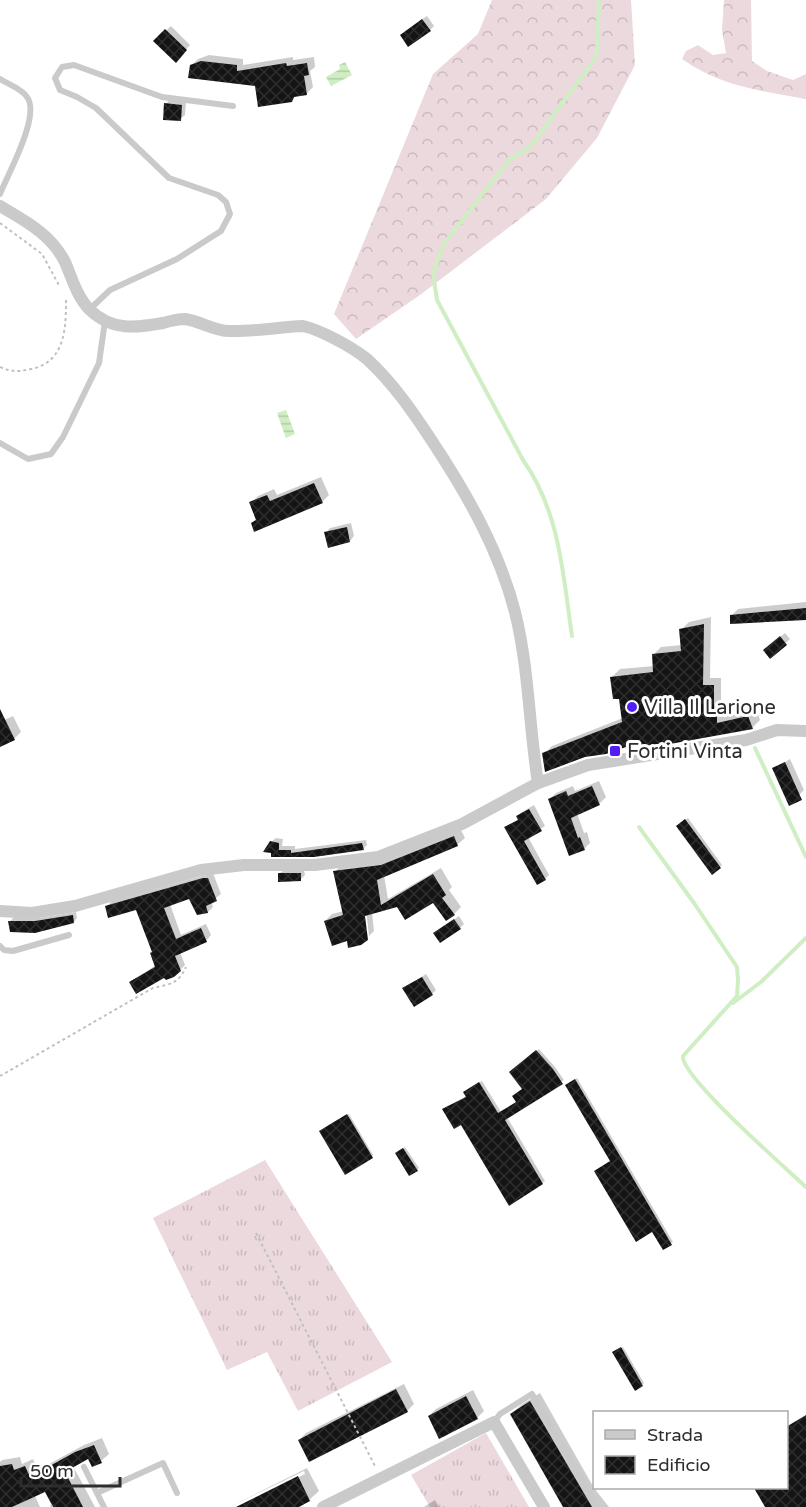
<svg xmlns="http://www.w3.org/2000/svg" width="806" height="1507" font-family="'Varela Round',sans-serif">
	<defs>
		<pattern id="grass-tufts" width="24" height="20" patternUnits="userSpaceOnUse" patternTransform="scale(1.5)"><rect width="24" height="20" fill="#ecd9dd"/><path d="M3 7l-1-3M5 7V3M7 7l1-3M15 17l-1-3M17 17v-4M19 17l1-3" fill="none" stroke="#cbbbbe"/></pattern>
		<pattern id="forest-crowns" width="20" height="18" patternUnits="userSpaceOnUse" patternTransform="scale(1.5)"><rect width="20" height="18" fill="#ecd9dd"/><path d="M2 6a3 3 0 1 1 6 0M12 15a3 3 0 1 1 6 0" fill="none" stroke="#cbbbbe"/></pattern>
		<pattern id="water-rules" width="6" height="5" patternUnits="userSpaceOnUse" patternTransform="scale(1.5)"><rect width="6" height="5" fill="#cfeec3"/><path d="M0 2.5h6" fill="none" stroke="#b2cca8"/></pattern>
		<pattern id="building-cross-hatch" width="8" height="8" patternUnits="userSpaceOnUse" patternTransform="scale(1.5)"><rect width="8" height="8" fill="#141414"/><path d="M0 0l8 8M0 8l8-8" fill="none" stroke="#2e2e2e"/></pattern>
	</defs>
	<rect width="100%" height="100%" fill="#fff"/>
	<!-- grass -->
	<g fill="url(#grass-tufts)">
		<path d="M265,1160L392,1362L298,1411L267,1352L227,1370L153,1218Z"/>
		<path d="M486,1433L529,1507H430L411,1475Z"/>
	</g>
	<!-- forest -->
	<g fill="url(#forest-crowns)">
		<path d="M492,0H631L635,65L597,138L546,199L420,295L356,339L334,314L433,74L478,34Z"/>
		<path d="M724,0H751L752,61L767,71L793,80L806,74V99C761,91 720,86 682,59L686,51L698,45L713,55L726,53L722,30Z"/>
	</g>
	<!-- water -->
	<g fill="url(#water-rules)">
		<path d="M345,62L352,75L331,86L326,77L340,69L339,65Z"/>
		<path d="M286,410L295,434L286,438L277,413Z"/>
	</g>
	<!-- shadow -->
	<g fill="#0003">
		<path d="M427,16L434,26L430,30L406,31Z"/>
		<path d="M171,26L190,45L176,61L155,41Z"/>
		<path d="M209,55L243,59V65L293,57V60L314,57L315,67L310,71L313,87L306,94L296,96L291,100L256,84L191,66L198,59Z"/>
		<path d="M170,99L186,101L185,115L180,119L166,104Z"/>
		<path d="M321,477L329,495L322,502L252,523L257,518L251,503L258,496L274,489L277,495Z"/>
		<path d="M351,523L354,536L350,541L326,533L330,528Z"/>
		<path d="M806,602V618L731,616L738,609Z"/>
		<path d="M711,617L710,678H721V706L724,705V717L756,709L760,720L752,728L544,754L552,746L623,718L621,697L612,677L620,669L654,666L653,655L661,647L682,645L681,630L689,622Z"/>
		<path d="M785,633L790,639L771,657L769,646Z"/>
		<path d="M13,716L21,732L14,739L0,745V722Z"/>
		<path d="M790,759L804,790L800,794L786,797L774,769Z"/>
		<path d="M599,781L606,797L600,803L577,813L584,833L587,832L590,843L584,849L550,799L556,793L573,786L575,791Z"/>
		<path d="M534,805L545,826L528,837L549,875L545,879L506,827L519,819L518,816L522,812Z"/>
		<path d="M688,818L722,865L712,873L680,824Z"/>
		<path d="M461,830L465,838L457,845L384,875L388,899L441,868L452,887L449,890L461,907L454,914L434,901L397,905L372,913L374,931L369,936L366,909L348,940L325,921L332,914L344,911L335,872L342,864Z"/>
		<path d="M276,838L283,839L282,846H295V849L366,840L367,845L363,849L273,855L271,842Z"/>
		<path d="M284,870H304L305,875L300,880L279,874Z"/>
		<path d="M213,873L221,894L211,902L213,907L208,912L198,913L190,897L170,904L181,935L206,924L211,935L206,941L180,952L185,965L180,970L164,976L131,982L156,965L153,951L137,908L106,907L112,901Z"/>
		<path d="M76,912L77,918L74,922H10L13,918H39Z"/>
		<path d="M459,916L464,924L460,928L435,933Z"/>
		<path d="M426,974L436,990L432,994L404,988Z"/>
		<path d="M539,1049L555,1067L564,1080L507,1117L545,1181L509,1203L461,1123L446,1107L467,1096V1090L482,1081L501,1112L517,1102L523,1089L511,1072Z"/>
		<path d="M577,1078L673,1242L663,1248L569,1083Z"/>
		<path d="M349,1114L373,1155L372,1157L322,1130Z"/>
		<path d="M405,1147L419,1168L417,1170L398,1151Z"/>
		<path d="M623,1347L644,1383L642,1385L616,1351Z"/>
		<path d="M404,1384L414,1404L407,1411L299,1440L306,1433Z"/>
		<path d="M473,1390L484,1411L477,1418L429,1416L436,1409Z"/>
		<path d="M540,1393L594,1488L609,1507H565L511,1414L521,1405Z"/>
		<path d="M102,1438L109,1454L101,1461L89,1457L73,1466L95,1507H55L46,1491L35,1496L40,1507H0V1462L2,1460L20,1457L22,1464L33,1459L38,1470L84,1445Z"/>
		<path d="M307,1468L319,1491L309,1500L295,1507H239L305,1474L304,1471L230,1507Z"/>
		<path d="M435,1500L439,1507H424Z"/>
	</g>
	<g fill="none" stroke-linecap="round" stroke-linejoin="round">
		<!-- stream -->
		<g stroke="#cfeec3" stroke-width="4">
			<path d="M572,636C563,575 560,512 523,460L437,300L433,274L443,245L509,160L530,147L594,60L597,50L599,0"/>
			<path d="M755,748L806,857"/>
			<path d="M639,827L694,903L737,967L738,980L737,996L683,1056C680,1076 787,1169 806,1187"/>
			<path d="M733,1003L761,982L806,938"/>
		</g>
	</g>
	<!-- building -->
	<g fill="url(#building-cross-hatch)">
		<path d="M422,19L431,31L408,47L400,35Z"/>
		<path d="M165,29L187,50L176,63L153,41Z"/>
		<path d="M201,61L237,65V71L286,63L287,66L307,63L309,75L304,76L307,95L294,97L292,102L258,107L255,86L188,78L190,65Z"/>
		<path d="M164,103L182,105L181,121L163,120Z"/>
		<path d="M314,483L323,503L254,532L251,523L256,520L249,502L267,495L270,501Z"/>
		<path d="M347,527L350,542L328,548L324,532Z"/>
		<path d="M806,608V620L730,624V615Z"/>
		<path d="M704,624L703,685H714V712H717V723L748,716L753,729L670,744L626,747L606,754L585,757L545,772L542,753L622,722L619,699H613L610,677L653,672L652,654L681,651L679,629Z"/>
		<path d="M780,636L787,645L770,659L763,650Z"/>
		<path d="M0,709L15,740L0,747Z"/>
		<path d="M785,762L802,800L789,806L772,768Z"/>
		<path d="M592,786L600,805L571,818L578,838L580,837L585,850L569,856L548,799L566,791L568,796Z"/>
		<path d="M529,809L542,831L524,841L546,880L537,885L504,827L518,820L516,816Z"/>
		<path d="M685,819L721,868L712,875L676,826Z"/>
		<path d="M454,836L458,846L377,880L381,905L433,874L446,895L442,898L455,915L446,921L433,903L405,920L397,907L365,916L368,940L361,945L348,948L347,941L332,946L324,921L343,915L333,871L381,865Z"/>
		<path d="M270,841L279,843V850H291V853L362,843L364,850L314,857H271V853L263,852Z"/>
		<path d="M278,873H301V881L278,882Z"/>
		<path d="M203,878H208L217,901L206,906L208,913L197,915L189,899L164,908L176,939L201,928L207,942L175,956L181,971L174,977L166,980L164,978L136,994L129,982L155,967L150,953L152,952L136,910L108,918L105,906Z"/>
		<path d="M73,915L74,923L35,933L10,932L8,921H35Z"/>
		<path d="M454,919L461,929L440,943L433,933Z"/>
		<path d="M422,977L433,995L414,1007L402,988Z"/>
		<path d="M536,1050L553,1069L563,1084L505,1120L543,1184L509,1206L461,1125L454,1129L442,1109L466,1097L463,1092L479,1082L498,1113L516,1102L512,1096L522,1089L509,1072Z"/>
		<path d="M575,1079L672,1245L663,1250L652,1232L636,1242L594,1171L610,1161L565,1085Z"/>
		<path d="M347,1114L373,1158L345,1175L319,1131Z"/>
		<path d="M403,1148L418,1171L409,1176L395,1153Z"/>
		<path d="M621,1347L643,1386L635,1391L612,1352Z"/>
		<path d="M396,1389L408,1412L309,1462L298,1440Z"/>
		<path d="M466,1396L478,1419L439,1439L428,1416Z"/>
		<path d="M530,1401L592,1507H563L510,1414Z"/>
		<path d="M806,1415V1507H765L754,1488H786V1427Z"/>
		<path d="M94,1445L102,1463L92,1467L88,1459L65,1472L83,1507H53L45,1492L12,1507H0V1466L12,1464L14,1470L25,1466L30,1477L75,1452Z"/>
		<path d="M298,1476L310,1501L299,1507H236Z"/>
	</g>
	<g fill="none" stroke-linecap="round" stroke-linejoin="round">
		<!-- path -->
		<g stroke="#c1c1c1" stroke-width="2" stroke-dasharray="3 3" stroke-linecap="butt">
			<path d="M0,223L42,254L60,287"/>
			<path d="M0,367C12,372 18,372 31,369C66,362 66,327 66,298"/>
			<path d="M0,1076L153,988C171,984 178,984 186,967"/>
			<path d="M256,1233L376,1468"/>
			<path d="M51,1505L52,1507"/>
		</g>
		<!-- service -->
		<g stroke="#cacaca" stroke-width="6">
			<path d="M0,79C8,84 22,89 27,97C41,115 8,174 0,194"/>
			<path d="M90,309L110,290L177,259L221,231L230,214L226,202L218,195L169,178L96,108L77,97L60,90L55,78L62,67L74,65L162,97L233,106"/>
			<path d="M0,443L28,459L51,454L63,437L99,363L105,321"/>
			<path d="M0,946L4,950L13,951L69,935"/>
			<path d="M494,1422L500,1414L532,1394L598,1507"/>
			<path d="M84,1467L104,1507"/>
			<path d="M97,1493L163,1463L177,1493"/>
		</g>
		<!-- minor -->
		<g stroke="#cacaca" stroke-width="12">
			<path d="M0,206C25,221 51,234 65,262C72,278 77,297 90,310C112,331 136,328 163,323C170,321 178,319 185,319C200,321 214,331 229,331C253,332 279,327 303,326C321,330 352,347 367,359C393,383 413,412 432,441C467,494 499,550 515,612C529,668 529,727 538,783"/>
			<path d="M0,911L32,913L75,906L201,870L244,865H315L378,857L462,824L538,783L588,765L746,740L777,730L806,731"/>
			<path d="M323,1507L494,1422L544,1507"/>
		</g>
	</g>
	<!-- markers -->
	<g fill="#531df6" stroke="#fff" stroke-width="2">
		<circle cx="632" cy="707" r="6"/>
		<rect x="609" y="745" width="12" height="12" rx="3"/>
	</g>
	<g text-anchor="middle" stroke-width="6" stroke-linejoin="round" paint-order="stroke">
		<!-- poi labels -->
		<g font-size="20" fill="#2d2d2d" stroke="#fff" text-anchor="start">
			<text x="644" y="714">Villa Il Larione</text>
			<text x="627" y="758">Fortini Vinta</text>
		</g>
	</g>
	<!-- legend -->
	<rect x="593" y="1411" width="195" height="78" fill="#ffffff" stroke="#ababab" stroke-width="1.5"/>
	<rect x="605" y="1430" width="30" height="9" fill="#cacaca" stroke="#ababab" stroke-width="1.5"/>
	<text x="647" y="1441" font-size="18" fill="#2d2d2d">Strada</text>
	<rect x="605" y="1456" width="30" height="18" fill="url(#building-cross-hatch)" stroke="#ababab" stroke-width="1.5"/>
	<text x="647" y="1471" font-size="18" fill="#2d2d2d">Edificio</text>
	<!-- scale -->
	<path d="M21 1477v9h99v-9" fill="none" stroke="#2d2d2d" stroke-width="3"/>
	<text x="30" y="1477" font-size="18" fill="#2d2d2d" stroke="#ffffff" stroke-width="4.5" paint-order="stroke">50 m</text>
</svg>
